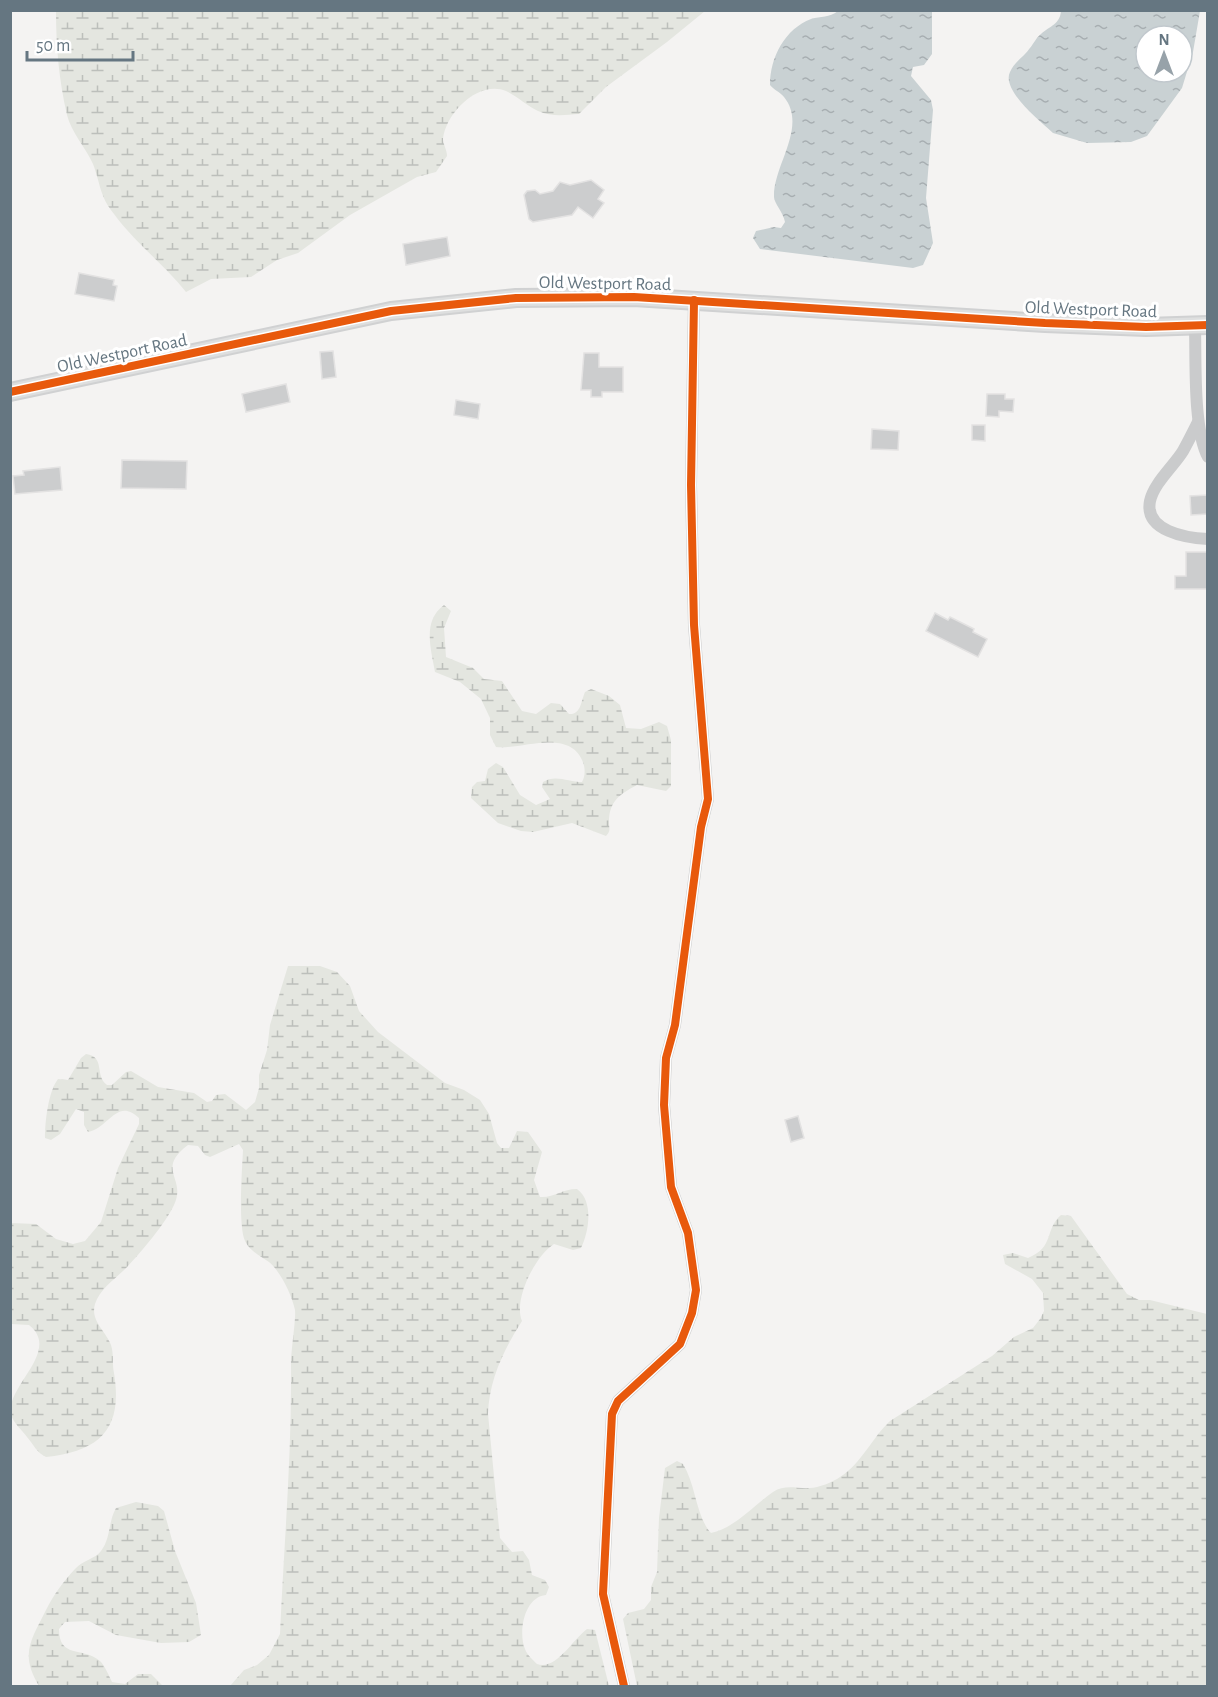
<svg xmlns="http://www.w3.org/2000/svg" width="1218" height="1697" font-family="'Alegreya Sans',sans-serif">
	<defs>
		<pattern id="wetland-marsh" width="20" height="14" patternUnits="userSpaceOnUse" patternTransform="scale(1.5)"><rect width="20" height="14" fill="#e4e6e0"/><path d="M1 5h8M5 5V1M11 12h8M15 12V8" fill="none" stroke="#bcbfbb"/></pattern>
		<pattern id="water-ripples" width="26" height="14" patternUnits="userSpaceOnUse" patternTransform="scale(1.5)"><rect width="26" height="14" fill="#c9d1d3"/><path d="M2 4q2-2 4 0t4 0M15 11q2-2 4 0t4 0" fill="none" stroke="#a7aeb1"/></pattern>
	</defs>
	<rect width="100%" height="100%" fill="#f4f3f2"/>
	<!-- wetland -->
	<g fill="url(#wetland-marsh)">
		<path d="M56,11V10L705,11L667,42L606,87L579,114C565,115 551,117 538,111C527,106 517,96 506,91C478,80 446,113 443,139C443,144 447,150 447,156L436,172L417,177L350,215L298,253L277,260L251,277L211,279L186,292C164,264 135,243 114,214C99,195 101,185 93,164C86,148 71,132 67,115C59,80 56,47 56,11Z"/>
		<path d="M444,605L451,611L444,628L446,657L473,668L484,679L502,681L522,711L536,714L551,703L560,704L569,714C581,715 581,701 585,692L591,689L609,696L620,705L626,728L641,729L659,722L667,726L671,740V786L666,791L637,785C620,794 609,801 609,822C609,829 611,831 606,836L572,823L533,832L521,831L498,823L471,798L472,787L477,782L485,781L488,769L496,763L503,767L520,795L536,805L550,799L542,787L543,782C555,774 569,782 582,782C586,775 585,766 582,760C568,728 520,750 496,747L490,735V718L481,699L460,682L435,672C431,649 422,621 444,605Z"/>
		<path d="M288,966H320L337,972L350,986L359,1011L378,1032L445,1083L464,1090L480,1100L489,1114L497,1143L501,1148H509L517,1131L528,1132L542,1152L534,1180L540,1197C554,1198 562,1189 577,1189C594,1201 589,1232 581,1248L573,1250L554,1244C535,1256 513,1300 522,1321C504,1349 489,1380 488,1414L500,1538L512,1552L523,1551L529,1560L532,1575L545,1580L549,1587L546,1595C524,1597 518,1632 525,1649C527,1655 533,1660 537,1664C556,1671 573,1639 587,1629L595,1630L609,1686H230L244,1670L257,1665L269,1655L280,1634C284,1543 292,1454 291,1364C291,1350 296,1320 295,1310C292,1295 280,1271 269,1262C260,1256 250,1251 245,1241C238,1225 242,1170 243,1150L239,1144L210,1157L205,1155L198,1146L188,1145C155,1170 187,1178 174,1205C165,1224 142,1251 128,1266C117,1278 100,1288 95,1304C90,1321 106,1331 111,1345C114,1354 112,1364 114,1373C123,1428 101,1451 46,1457C36,1452 34,1445 27,1437C21,1429 13,1423 11,1414C5,1387 62,1351 29,1325L11,1324V1223L36,1224L56,1239L73,1244L85,1241L101,1222L118,1168L139,1124V1118C117,1097 109,1128 88,1132L84,1125V1112L76,1109L60,1134L51,1140L45,1138C45,1122 48,1092 58,1079L68,1080L81,1058L86,1054C106,1057 94,1075 107,1085H112L126,1072L131,1071L158,1087L194,1093L207,1102L212,1101L216,1095L225,1094L246,1110L255,1102L259,1088V1075L267,1050L270,1025Z"/>
		<path d="M1061,1215L1071,1216L1127,1294L1139,1300H1150L1207,1314V1686H637L623,1619L628,1613L644,1609L651,1600V1587L657,1572L659,1518L665,1468L677,1461L683,1464C696,1485 696,1517 711,1533C735,1528 754,1505 773,1492C785,1484 797,1489 810,1488C818,1488 833,1482 840,1477C861,1464 872,1438 890,1421L992,1356L1014,1337L1033,1328L1040,1319L1044,1311L1043,1293L1032,1279L1005,1264L1003,1255L1013,1253L1028,1258C1055,1247 1044,1230 1061,1215Z"/>
		<path d="M136,1502L158,1506L164,1511L175,1551L196,1603L201,1635L189,1642L161,1643L116,1635L89,1621L65,1622L59,1629C59,1659 82,1646 100,1661C105,1666 109,1676 112,1682L125,1684L138,1674H151L163,1686H39C19,1653 32,1639 46,1610C54,1594 63,1582 75,1569C83,1560 95,1559 101,1551C111,1538 108,1522 116,1508Z"/>
	</g>
	<!-- water -->
	<g fill="url(#water-ripples)" fill-rule="evenodd">
		<path d="M838,11H932V54L924,65L913,67L911,76L931,100L933,110L926,198L933,243L923,265L913,268L760,249L753,238L756,231L774,227L781,228L785,222C783,212 774,203 774,197C773,165 808,127 784,97C780,92 774,90 770,85C770,57 785,29 811,19C821,16 829,18 838,11Z"/>
		<path d="M1061,11H1200L1193,52L1182,88L1147,136L1131,142L1087,143L1053,133C1040,121 1001,90 1010,72C1015,61 1025,56 1030,48C1034,43 1036,38 1041,34C1050,26 1060,24 1061,11ZM1146,36H1182V72H1146Z"/>
	</g>
	<!-- building -->
	<g fill="#cccdce" stroke="#e3e2e2" stroke-width="1.5">
		<path d="M591,180L604,190L598,199L604,203L593,218L578,207L572,215L533,222L529,219L524,195L527,191L535,190L540,194L553,191L560,182L570,185Z"/>
		<path d="M447,237L450,256L406,265L403,244Z"/>
		<path d="M79,273L114,280L113,285L117,286L114,301L75,294Z"/>
		<path d="M333,351L336,377L322,379L320,352Z"/>
		<path d="M584,353H599V367H623V392H602V397H591V390H581Z"/>
		<path d="M286,384L290,402L246,412L242,394Z"/>
		<path d="M987,394H1005V399H1014L1013,412L999,411V417L986,416Z"/>
		<path d="M456,400L480,404L478,419L454,415Z"/>
		<path d="M972,425H985V441L972,440Z"/>
		<path d="M872,429L899,431L898,450L871,449Z"/>
		<path d="M122,460L187,461L186,489L121,488Z"/>
		<path d="M60,467L62,490L15,494L13,476L24,475L23,471Z"/>
		<path d="M1208,495V514L1191,515L1190,496Z"/>
		<path d="M1186,552H1208V589H1175V576H1186Z"/>
		<path d="M935,613L948,620L950,617L974,629L973,632L987,639L978,657L926,631Z"/>
		<path d="M798,1116L804,1138L791,1142L785,1120Z"/>
	</g>
	<g fill="none" stroke-linecap="round" stroke-linejoin="round">
		<!-- secondary casing -->
		<g stroke="#d0d1d2" stroke-width="20">
			<path id="secondary" d="M10,392L391,311L516,298L634,297L1045,323L1146,327L1208,325"/>
		</g>
		<!-- street -->
		<g stroke="#cacbcc" stroke-width="12">
			<path d="M1195,327C1196,360 1193,429 1208,457"/>
			<path d="M1198,422C1193,432 1188,442 1183,451C1173,467 1154,483 1150,501C1144,531 1186,538 1208,539"/>
			<path d="M624,1686L603,1594L612,1414L618,1401L680,1344L692,1313L696,1290L688,1233L671,1187L664,1105L666,1058L675,1025L701,827L708,799L694,625L691,485L694,300"/>
		</g>
		<!-- secondary -->
		<use href="#secondary" stroke="#dedfdf" stroke-width="16"/>
		<!-- cycleway casing -->
		<g stroke="#fff" stroke-width="11">
			<g id="cycleway">
				<path d="M10,392L391,311L516,298L634,297L1045,323L1146,327L1208,325"/>
				<path d="M624,1686L603,1594L612,1414L618,1401L680,1344L692,1313L696,1290L688,1233L671,1187L664,1105L666,1058L675,1025L701,827L708,799L694,625L691,485L694,300"/>
			</g>
		</g>
		<!-- cycleway -->
		<use href="#cycleway" stroke="#e8590c" stroke-width="8"/>
	</g>
	<g text-anchor="middle" stroke-width="6" stroke-linejoin="round" paint-order="stroke">
		<!-- street labels -->
		<g font-size="18" fill="#657681" stroke="#fff">
			<text transform="translate(605 283) rotate(1)" y="6">Old Westport Road</text>
			<text transform="translate(1091 309) rotate(2)" y="6">Old Westport Road</text>
			<text transform="translate(122 353) rotate(-12)" y="6">Old Westport Road</text>
		</g>
	</g>
	<!-- border -->
	<rect width="1218" height="1697" fill="none" stroke="#657681" stroke-width="24"/>
	<!-- north arrow -->
	<g transform="translate(1164 54)"><circle r="28" fill="#ffffff" stroke="#c1c8cd" stroke-width="1.5"/>
	<path d="M0-4.5L10 22L0 15L-10 22Z" fill="#97a2a9"/>
	<text y="-9" font-size="16" font-weight="bold" text-anchor="middle" fill="#657681">N</text>
	</g>
	<!-- scale -->
	<path d="M27 51v9h106v-9" fill="none" stroke="#657681" stroke-width="3"/>
	<text x="36" y="51" font-size="18" fill="#657681" stroke="#ffffff" stroke-width="4.5" paint-order="stroke">50 m</text>
</svg>
